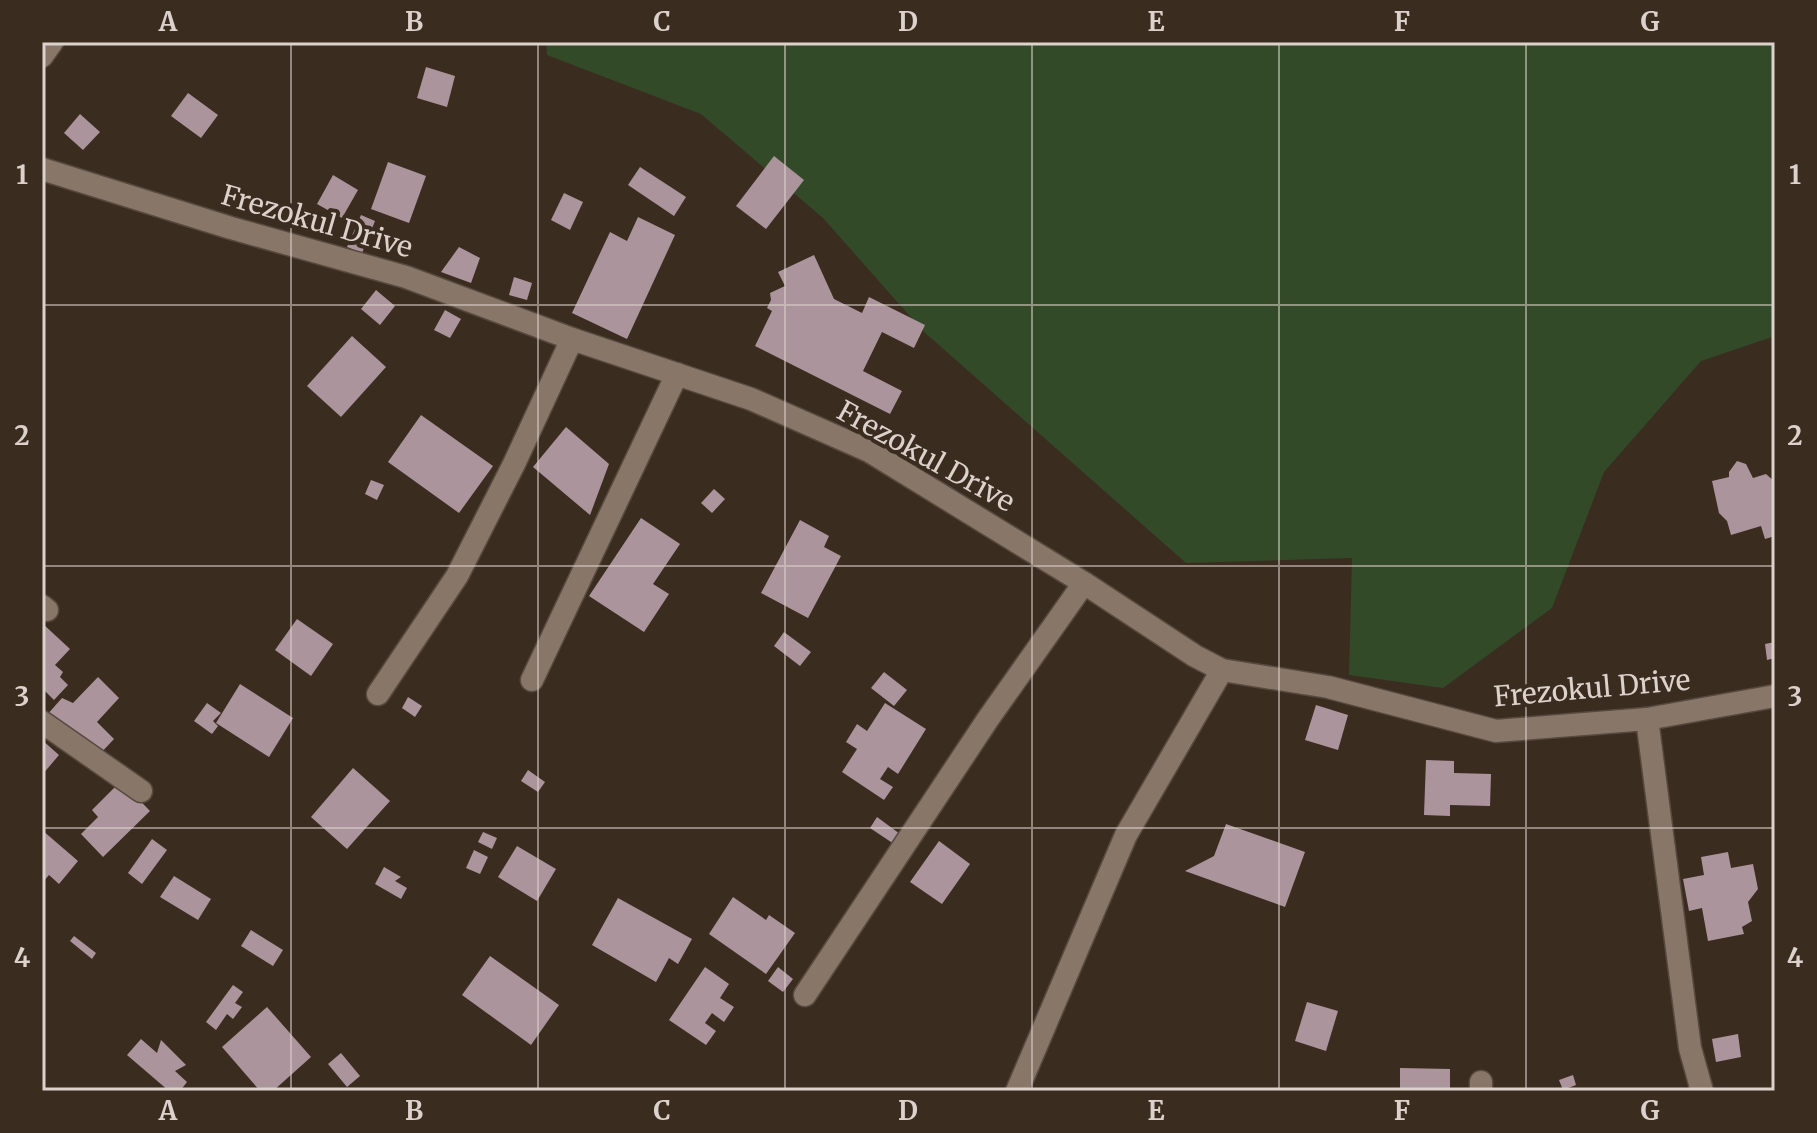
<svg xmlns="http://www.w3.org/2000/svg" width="1817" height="1133" font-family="Merriweather,serif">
	<rect width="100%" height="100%" fill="#3b2c20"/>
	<!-- green -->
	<path fill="#334a29" d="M546,42H1775V336L1701,361L1604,472L1552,608L1443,688L1349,675L1352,558L1186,563L923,331L823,218L701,114L547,55Z"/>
	<!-- building -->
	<g fill="#ac949d">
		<path d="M426,67L455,76L447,107L417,98Z"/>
		<path d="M188,93L218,115L201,138L171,116Z"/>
		<path d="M80,114L100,132L83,150L64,133Z"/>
		<path d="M774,156L804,180L766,229L736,206Z"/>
		<path d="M388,162L426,176L409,223L371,209Z"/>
		<path d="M640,167L686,197L674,216L628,185Z"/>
		<path d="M333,175L358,190L342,218L317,204Z"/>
		<path d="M564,193L583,202L570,230L551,220Z"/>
		<path d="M361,215L375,221L362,253L347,247Z"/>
		<path d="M638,217L675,235L627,339L572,313L610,232L627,241Z"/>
		<path d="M459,247L480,258L471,283L441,272Z"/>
		<path d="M814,255L834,299L862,313L869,297L925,325L914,348L882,332L863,371L902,391L890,414L755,346L772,311L767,308L771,300L770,293L785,286L778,272Z"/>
		<path d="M514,277L532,283L527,300L509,295Z"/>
		<path d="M376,290L395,306L380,325L361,309Z"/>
		<path d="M445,310L461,319L450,338L434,330Z"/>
		<path d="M352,336L386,367L341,417L307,386Z"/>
		<path d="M421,415L493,466L459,513L388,462Z"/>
		<path d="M566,427L609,464L590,515L533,467Z"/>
		<path d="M1737,461L1746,464L1753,478L1766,474L1775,482V536L1765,539L1761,526L1731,535L1727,521L1719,513L1712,481L1729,477V472Z"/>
		<path d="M371,480L384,485L377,500L365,494Z"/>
		<path d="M714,489L725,499L712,513L701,503Z"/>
		<path d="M641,518L680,544L653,584L669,594L644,632L589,596Z"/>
		<path d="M800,520L829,536L824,547L841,556L808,618L761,593Z"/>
		<path d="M297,619L333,644L311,676L275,650Z"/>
		<path d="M42,623L70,649L55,665L63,672L60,677L68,685L54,700L42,688Z"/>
		<path d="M784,632L811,652L800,666L774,646Z"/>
		<path d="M1775,642V658L1767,660L1765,644Z"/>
		<path d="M884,672L907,690L894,706L871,688Z"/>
		<path d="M98,677L119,698L97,722L114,739L98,756L46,716L62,698L73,703Z"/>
		<path d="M240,684L293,718L269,757L216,723Z"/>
		<path d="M408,697L422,706L415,717L402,708Z"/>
		<path d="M207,703L221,713L213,721L218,726L212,734L194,721Z"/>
		<path d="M885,703L926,729L898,774L888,767L880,779L893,787L884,800L842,772L857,749L846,742L857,724L867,731Z"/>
		<path d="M1316,705L1348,715L1338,750L1305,740Z"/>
		<path d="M42,740L59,755L42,775Z"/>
		<path d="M1426,760L1454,761V773L1491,774L1490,806L1450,805V816L1424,815Z"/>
		<path d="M353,768L390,801L347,849L311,817Z"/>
		<path d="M528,770L545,782L538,792L521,781Z"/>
		<path d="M121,781L150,811L103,857L81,834L98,817L92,810Z"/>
		<path d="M877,817L900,834L894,844L870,828Z"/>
		<path d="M1226,824L1305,852L1285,907L1185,871L1214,856Z"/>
		<path d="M42,830L78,861L59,884L49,875L42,883Z"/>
		<path d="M483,832L497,838L492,849L478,842Z"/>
		<path d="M152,839L167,850L142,884L128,873Z"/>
		<path d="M939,841L970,864L942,904L910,882Z"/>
		<path d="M517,846L556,869L537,901L498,877Z"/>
		<path d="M474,850L488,857L480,874L466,868Z"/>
		<path d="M1728,852L1731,868L1753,864L1758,889L1748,902L1752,921L1742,927L1744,934L1708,941L1702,908L1689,911L1683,879L1704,875L1701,857Z"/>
		<path d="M384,867L401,877L395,881L407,888L401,899L375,884Z"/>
		<path d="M174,876L211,899L198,920L160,897Z"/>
		<path d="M733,897L766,920L769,915L795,933L766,974L709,934Z"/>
		<path d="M618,898L692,939L678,964L669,958L656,982L592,945Z"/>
		<path d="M251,930L283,950L273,966L241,946Z"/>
		<path d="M74,936L96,953L92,959L70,941Z"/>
		<path d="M490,956L559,1005L531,1045L462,995Z"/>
		<path d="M705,967L729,984L720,998L734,1007L724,1022L712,1013L705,1023L716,1031L706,1045L669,1020Z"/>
		<path d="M778,967L793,979L783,992L768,981Z"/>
		<path d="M233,985L243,992L235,1003L242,1007L233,1019L227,1014L216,1030L206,1022Z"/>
		<path d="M1307,1002L1338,1011L1326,1051L1295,1041Z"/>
		<path d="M267,1007L311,1057L273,1091H260L222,1047Z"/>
		<path d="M1738,1034L1741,1057L1716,1062L1712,1039Z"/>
		<path d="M141,1039L157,1053L161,1040L186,1065L175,1071L187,1082L180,1091H169L127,1055Z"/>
		<path d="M341,1053L360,1076L347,1087L328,1064Z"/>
		<path d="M1400,1068L1450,1069V1091H1400Z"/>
		<path d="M1573,1075L1576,1085L1563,1090L1559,1080Z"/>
	</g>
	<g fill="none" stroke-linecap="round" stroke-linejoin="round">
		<!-- minor casing -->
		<g stroke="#56493f" stroke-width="25">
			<g id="minor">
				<path d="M42,56L52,42"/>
				<path d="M42,169L231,228L406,277L572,339L751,399L869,451L1084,583L1195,656L1222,670L1328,687L1496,731L1647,719L1775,696"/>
				<path d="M42,606L47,610"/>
				<path d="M532,680L677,374"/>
				<path d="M378,694L457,576L514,464L572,339"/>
				<path d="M1647,719L1690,1048L1702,1091"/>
				<path d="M42,722L141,791"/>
				<path d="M805,995L988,719L1084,583"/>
				<path d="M1017,1091L1126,835L1222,670"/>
				<path d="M1481,1091V1082"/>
			</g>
		</g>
		<!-- minor -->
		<use href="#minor" stroke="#887669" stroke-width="22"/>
	</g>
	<!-- grid -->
	<path fill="none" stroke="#dcd2cb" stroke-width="2" stroke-opacity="0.55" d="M291,42V1091M538,42V1091M785,42V1091M1032,42V1091M1279,42V1091M1526,42V1091M42,305H1775M42,566H1775M42,828H1775"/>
	<g text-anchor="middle" stroke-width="8" stroke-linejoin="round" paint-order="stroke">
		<!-- street labels -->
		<g font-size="28" fill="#dcd2cb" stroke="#3b2c20">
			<text transform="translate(317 221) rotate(16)" y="10">Frezokul Drive</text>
			<text transform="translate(926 456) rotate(29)" y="10">Frezokul Drive</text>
			<text transform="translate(1592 688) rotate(-5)" y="10">Frezokul Drive</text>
		</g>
	</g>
	<!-- border -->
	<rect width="1817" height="1133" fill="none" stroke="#3b2c20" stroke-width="88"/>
	<rect x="44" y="44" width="1729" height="1045" fill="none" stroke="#dcd2cb" stroke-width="3"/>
	<g font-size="26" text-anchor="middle" font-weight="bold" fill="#dcd2cb">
		<text x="168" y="31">A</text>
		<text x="414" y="31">B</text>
		<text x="662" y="31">C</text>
		<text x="908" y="31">D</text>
		<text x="1156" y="31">E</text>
		<text x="1402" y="31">F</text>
		<text x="1650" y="31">G</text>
		<text x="22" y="184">1</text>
		<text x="1795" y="184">1</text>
		<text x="22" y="445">2</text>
		<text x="1795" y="445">2</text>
		<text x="22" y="706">3</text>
		<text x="1795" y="706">3</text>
		<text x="22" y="967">4</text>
		<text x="1795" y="967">4</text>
		<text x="168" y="1120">A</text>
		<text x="414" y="1120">B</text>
		<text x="662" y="1120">C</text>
		<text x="908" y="1120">D</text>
		<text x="1156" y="1120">E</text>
		<text x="1402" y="1120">F</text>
		<text x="1650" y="1120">G</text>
	</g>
</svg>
